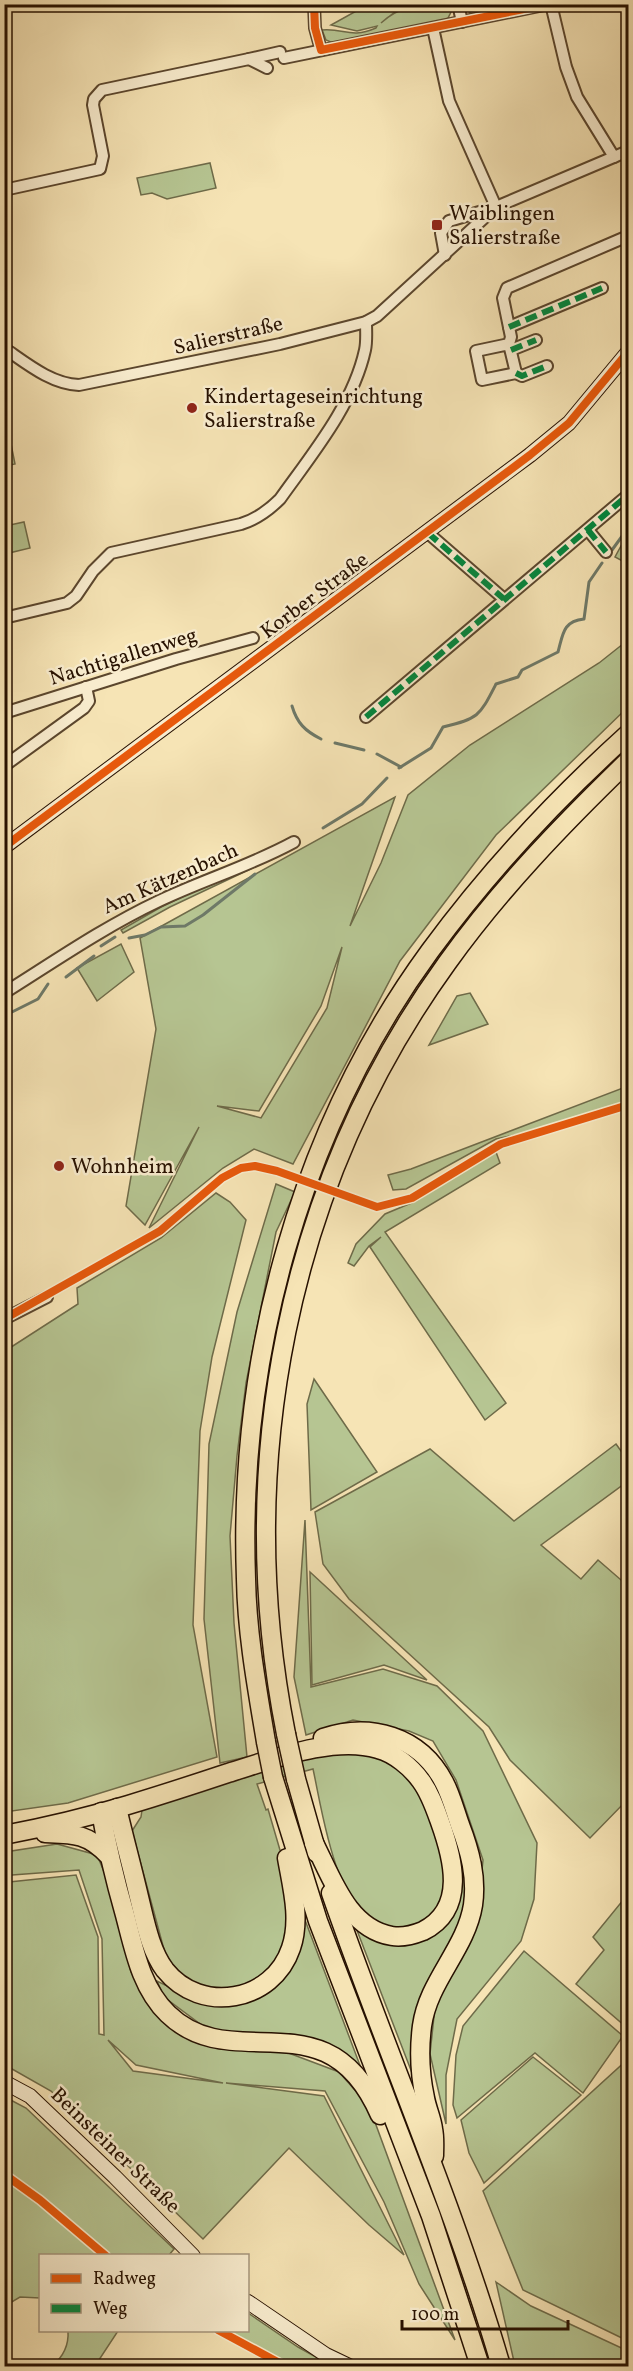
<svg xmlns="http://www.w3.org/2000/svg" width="633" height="2371" font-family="Vollkorn,serif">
	<rect width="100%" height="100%" fill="#f6e4b5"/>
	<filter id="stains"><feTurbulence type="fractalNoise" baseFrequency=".00333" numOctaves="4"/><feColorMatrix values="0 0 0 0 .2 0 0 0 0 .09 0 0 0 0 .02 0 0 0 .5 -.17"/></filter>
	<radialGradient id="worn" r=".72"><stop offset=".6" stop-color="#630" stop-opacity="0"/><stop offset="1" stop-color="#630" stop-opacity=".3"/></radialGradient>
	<!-- green -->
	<g fill="#b6c592" stroke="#6e6b49" stroke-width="1.5" fill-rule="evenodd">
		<path d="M367,5H400L401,7L381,23C403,3 422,6 450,5L451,12L447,20L333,43L326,40L322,30C345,28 350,39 376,28L377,26L357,31L331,25Z"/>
		<path d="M464,5V4L519,5L472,14L465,9Z"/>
		<path d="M210,163L216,188L167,199L152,193L141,195L137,178Z"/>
		<path d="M10,439L15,464L5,466V440Z"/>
		<path d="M24,522L30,548L9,553L6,539H5V526Z"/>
		<path d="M628,533V564L615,557Z"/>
		<path d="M628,640V707L496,835L400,961L293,1164L254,1149L223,1168L149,1228L199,1127L145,1225L126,1206L156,1029L140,938L395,797L350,926L381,863L408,795L470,745L599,663ZM342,947L327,1008L261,1118L217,1106L259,1111L321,1006Z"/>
		<path d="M261,859L263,863L170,907L123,933L121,930L161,907Z"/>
		<path d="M121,944L134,972L97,1001L77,968Z"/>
		<path d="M470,993L488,1024L429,1045L457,996Z"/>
		<path d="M628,1086V1103L544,1129L496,1139L406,1189L393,1190L388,1175L411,1169Z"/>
		<path d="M496,1152L500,1163L385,1232L506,1403L485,1420L370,1247L381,1237L369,1246L354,1266L348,1263L356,1244L385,1214L416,1201L485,1156Z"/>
		<path d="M276,1184L295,1192L276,1232L246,1383L237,1456L230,1536L234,1623L247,1757L220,1763L204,1619L209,1444L237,1312Z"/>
		<path d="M216,1193L230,1202L246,1220L212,1357L200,1431L193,1625L217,1757L68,1803L5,1812V1351L78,1304L77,1288L161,1238Z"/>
		<path d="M314,1379L377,1472L311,1510L307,1404Z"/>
		<path d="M616,1444L626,1458L628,1457V1481L541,1545L581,1579L598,1560L628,1586V1799L590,1838L510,1760L489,1727L349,1599L323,1564L315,1512L430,1449L514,1521Z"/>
		<path d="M305,1520L311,1687L383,1669L437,1686L483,1731L537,1843L534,1899L521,1941L457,2019L446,2075V2124L430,2054L435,2007L476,1926L483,1860L456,1780L433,1741L409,1731L353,1720L306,1735L294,1677Z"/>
		<path d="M310,1572L427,1680L384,1665L312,1685Z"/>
		<path d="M395,1742L433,1772L462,1841L468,1907L439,1968L419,2091L353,1920L390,1939L450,1913L433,1791Z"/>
		<path d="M374,1750L408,1770L445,1848L447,1897L422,1926C412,1927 395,1932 385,1929C335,1912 323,1814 313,1769L257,1784L266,1810L268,1809L282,1857L290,1904L285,1947L261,1980L228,1992L191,1985L166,1957L132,1831L141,1817L142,1810L310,1755Z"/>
		<path d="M57,1844L97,1855L110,1886L131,1972L158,2015L179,2034L211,2047L286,2052L339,2072L369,2106L455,2340L419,2284L384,2202L325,2091L226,2083L324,2096L404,2255L369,2225L289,2148L203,2239L51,2091L5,2065L4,1885L9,1882L76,1875L98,1937L99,2034L104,2035L102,1939L79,1870L12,1875L5,1879V1852ZM108,2040L136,2065L223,2083L133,2071Z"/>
		<path d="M628,1894V2024L625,2026L576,1984L604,1950L593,1937Z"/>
		<path d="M302,1912L361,2068L349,2059L211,2032L164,1997L157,1981L204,2004L260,1993Z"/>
		<path d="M524,1951L623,2036L583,2093L535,2053L457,2118L453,2105L456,2055L463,2026Z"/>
		<path d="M533,2057L581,2095L484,2183L469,2153L461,2120Z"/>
		<path d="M628,2059V2341L523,2290L483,2191Z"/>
		<path d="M5,2097L26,2108L174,2249L169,2255L40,2256V2298L20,2297L5,2306Z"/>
		<path d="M496,2282L531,2306L628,2351V2366H515Z"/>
		<path d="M248,2313L298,2347L332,2366H284L226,2331L248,2330Z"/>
		<path d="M68,2331V2330L118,2331L95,2366H52C63,2357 69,2346 68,2331Z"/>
	</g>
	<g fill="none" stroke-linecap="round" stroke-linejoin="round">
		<!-- stream -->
		<g stroke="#6e7968" stroke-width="3">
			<path d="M612,550L628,528"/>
			<path d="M292,706C297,723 305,731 321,739"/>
			<path d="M335,743L364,750"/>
			<path d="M377,754L401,767"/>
			<path d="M399,768L431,748L443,727C479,718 479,717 496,684L518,677L522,670L558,652C563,634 563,621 584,619L589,582L602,563"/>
			<path d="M323,828L362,804L387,778"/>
			<path d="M129,938L145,935L161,927L185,926L203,915L255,874"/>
			<path d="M101,946L115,937"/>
			<path d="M66,977L94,956"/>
			<path d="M12,1012L38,999L48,984"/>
		</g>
		<!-- street casing -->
		<g stroke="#5b462d" stroke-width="14">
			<g id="street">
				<path d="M314,4L315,28L321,50"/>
				<path d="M458,4L462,22"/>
				<path d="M551,4L566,67L577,97L614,157"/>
				<path d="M433,28L449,101L496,207"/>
				<path d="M284,58L549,4"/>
				<path d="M249,59L280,52"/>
				<path d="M4,190L100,169L103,156L93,105L94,99L102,90L249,59L267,68"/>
				<path d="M445,255L441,233L449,221L496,207L628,151"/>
				<path d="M509,327L602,288"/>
				<path d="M509,344L476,351L482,380L516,373L509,344L511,337L503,298L507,288L628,236"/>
				<path d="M4,348C26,363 51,384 79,385L280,344L366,322L377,316L496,207"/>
				<path d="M511,350L536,340"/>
				<path d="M516,373L522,376L547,366"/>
				<path d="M588,530L606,552"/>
				<path d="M428,533L504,599"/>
				<path d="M4,618L67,603L76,596L93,571L111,553L241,524C257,519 268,511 280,499C312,454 353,405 365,350C367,341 366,331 366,322"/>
				<path d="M4,713L176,659L253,638"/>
				<path d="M366,717L628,495"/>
				<path d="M4,766L84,708L89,701L86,687"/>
				<path d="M4,993C55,961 104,927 159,901C203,880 250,866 294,842"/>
				<path d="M4,1319L47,1297"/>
			</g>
		</g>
		<!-- secondary casing -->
		<g stroke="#271100" stroke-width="16">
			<g id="secondary">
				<path d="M4,847L530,455L569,423L628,352"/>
				<path d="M4,2082L30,2096L115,2177L193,2256"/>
				<path d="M248,2302L326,2355L349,2366"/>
			</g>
		</g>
		<!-- highway casing -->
		<g stroke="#271100" stroke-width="21">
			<g id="highway">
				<path d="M286,1734C233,1467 286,1186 447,963C500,889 563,824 628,761"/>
				<path d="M323,1738C370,1722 420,1736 444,1782C451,1795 455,1811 460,1825C470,1851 477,1877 473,1905C466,1949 428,1981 422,2026C419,2049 420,2075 425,2098C427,2109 432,2119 433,2129C435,2138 434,2148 434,2156"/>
				<path d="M266,1742C257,1688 247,1634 246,1579C238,1359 299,1130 430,951C488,872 555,800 628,734"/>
				<path d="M273,1777L318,1921L431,2216L480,2366"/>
				<path d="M296,1779L317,1853"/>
				<path d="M117,1808C124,1838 132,1867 139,1897C145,1921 150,1950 165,1970C201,2015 273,2002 291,1948C301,1919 292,1887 287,1858"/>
				<path d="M101,1812C107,1847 115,1880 125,1915C134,1949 141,1988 168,2014C234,2078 327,1993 380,2115"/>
				<path d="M45,1833C73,1834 87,1833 108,1855"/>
				<path d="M4,1835C46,1827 88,1817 128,1805C161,1795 195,1784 228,1773C271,1760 334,1735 378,1749C394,1753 411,1767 421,1781C430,1793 435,1808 440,1822C453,1858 467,1909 423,1931C413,1935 403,1938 392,1936C348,1929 332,1878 314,1843"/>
				<path d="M331,1893C386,2052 454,2205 501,2366"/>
			</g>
		</g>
		<!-- street -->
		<use href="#street" stroke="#f9edcf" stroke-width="10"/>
		<!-- secondary -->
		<use href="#secondary" stroke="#f9edcf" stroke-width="14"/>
		<!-- highway -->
		<use href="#highway" stroke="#f6e4b5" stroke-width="18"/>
		<!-- highway-bridge casing -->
		<g stroke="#271100" stroke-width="21" stroke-linecap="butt">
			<g id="highway-bridge">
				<path d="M286,1734L296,1779"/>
				<path d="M266,1742L273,1777"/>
			</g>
		</g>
		<!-- highway-bridge -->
		<use href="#highway-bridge" stroke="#f6e4b5" stroke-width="18"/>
		<!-- quiet -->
		<g stroke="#00873e" stroke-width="6" stroke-dasharray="12 6" stroke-linecap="butt">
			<path d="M509,327L602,288"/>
			<path d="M511,350L536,340"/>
			<path d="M516,373L522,376L547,366"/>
			<path d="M588,530L606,552"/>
			<path d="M428,533L504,599"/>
			<path d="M366,717L628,495"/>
		</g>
		<!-- cycleway casing -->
		<g stroke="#f9edcf" stroke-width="11">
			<g id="cycleway">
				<path d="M314,4L315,28L321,50L549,4"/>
				<path d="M4,847L530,455L569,423L628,352"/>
				<path d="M4,1319L160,1231L222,1178L241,1168L255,1166L277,1171L377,1207L412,1198L501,1144L628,1105"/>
				<path d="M4,2174L40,2200L106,2256"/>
				<path d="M218,2330L285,2366"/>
			</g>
		</g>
		<!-- cycleway -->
		<use href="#cycleway" stroke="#e8590c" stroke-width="8"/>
	</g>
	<!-- markers -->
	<g fill="#8f2418" stroke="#f9edcf" stroke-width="2">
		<rect x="431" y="219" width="12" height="12" rx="3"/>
		<circle cx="192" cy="408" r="6"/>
		<circle cx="59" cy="1166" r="6"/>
	</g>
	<g text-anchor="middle" stroke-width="5" stroke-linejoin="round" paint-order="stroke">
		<!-- poi labels -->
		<g font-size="21" fill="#271100" stroke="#f9edcf" text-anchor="start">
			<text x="449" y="220">Waiblingen<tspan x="449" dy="24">Salierstraße</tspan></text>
			<text x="204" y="403">Kindertageseinrichtung<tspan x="204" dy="24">Salierstraße</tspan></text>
			<text x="71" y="1173">Wohnheim</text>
		</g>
		<!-- street labels -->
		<g font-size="21" fill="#271100" stroke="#f9edcf">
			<text transform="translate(228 335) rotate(-13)" y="7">Salierstraße</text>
			<text transform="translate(314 595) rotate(-37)" y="7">Korber Straße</text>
			<text transform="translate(123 656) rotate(-17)" y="7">Nachtigallenweg</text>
			<text transform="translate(170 878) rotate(-24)" y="7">Am Kätzenbach</text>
			<text transform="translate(116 2150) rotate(44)" y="7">Beinsteiner Straße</text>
		</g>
	</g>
	<!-- margin -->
	<rect width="633" height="2371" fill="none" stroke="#f6e4b5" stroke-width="24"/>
	<rect x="6" y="6" width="621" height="2359" fill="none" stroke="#271100" stroke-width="3"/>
	<rect x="12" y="12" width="609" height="2347" fill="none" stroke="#271100" stroke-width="1.5"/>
	<!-- legend -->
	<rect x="39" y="2254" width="210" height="78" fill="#f9edcf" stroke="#a5957c" stroke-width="1.5"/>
	<rect x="51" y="2274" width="30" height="9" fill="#e8590c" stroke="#a5957c" stroke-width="1.5"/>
	<text x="93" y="2284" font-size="18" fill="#271100">Radweg</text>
	<rect x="51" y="2304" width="30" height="9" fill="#00873e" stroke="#a5957c" stroke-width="1.5"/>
	<text x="93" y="2314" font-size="18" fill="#271100">Weg</text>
	<!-- scale -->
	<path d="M402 2320v9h166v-9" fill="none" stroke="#271100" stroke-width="3"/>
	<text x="411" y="2320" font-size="18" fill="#271100" stroke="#f9edcf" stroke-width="4.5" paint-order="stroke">100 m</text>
	<rect width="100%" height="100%" filter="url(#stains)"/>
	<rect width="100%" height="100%" fill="url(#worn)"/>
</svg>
